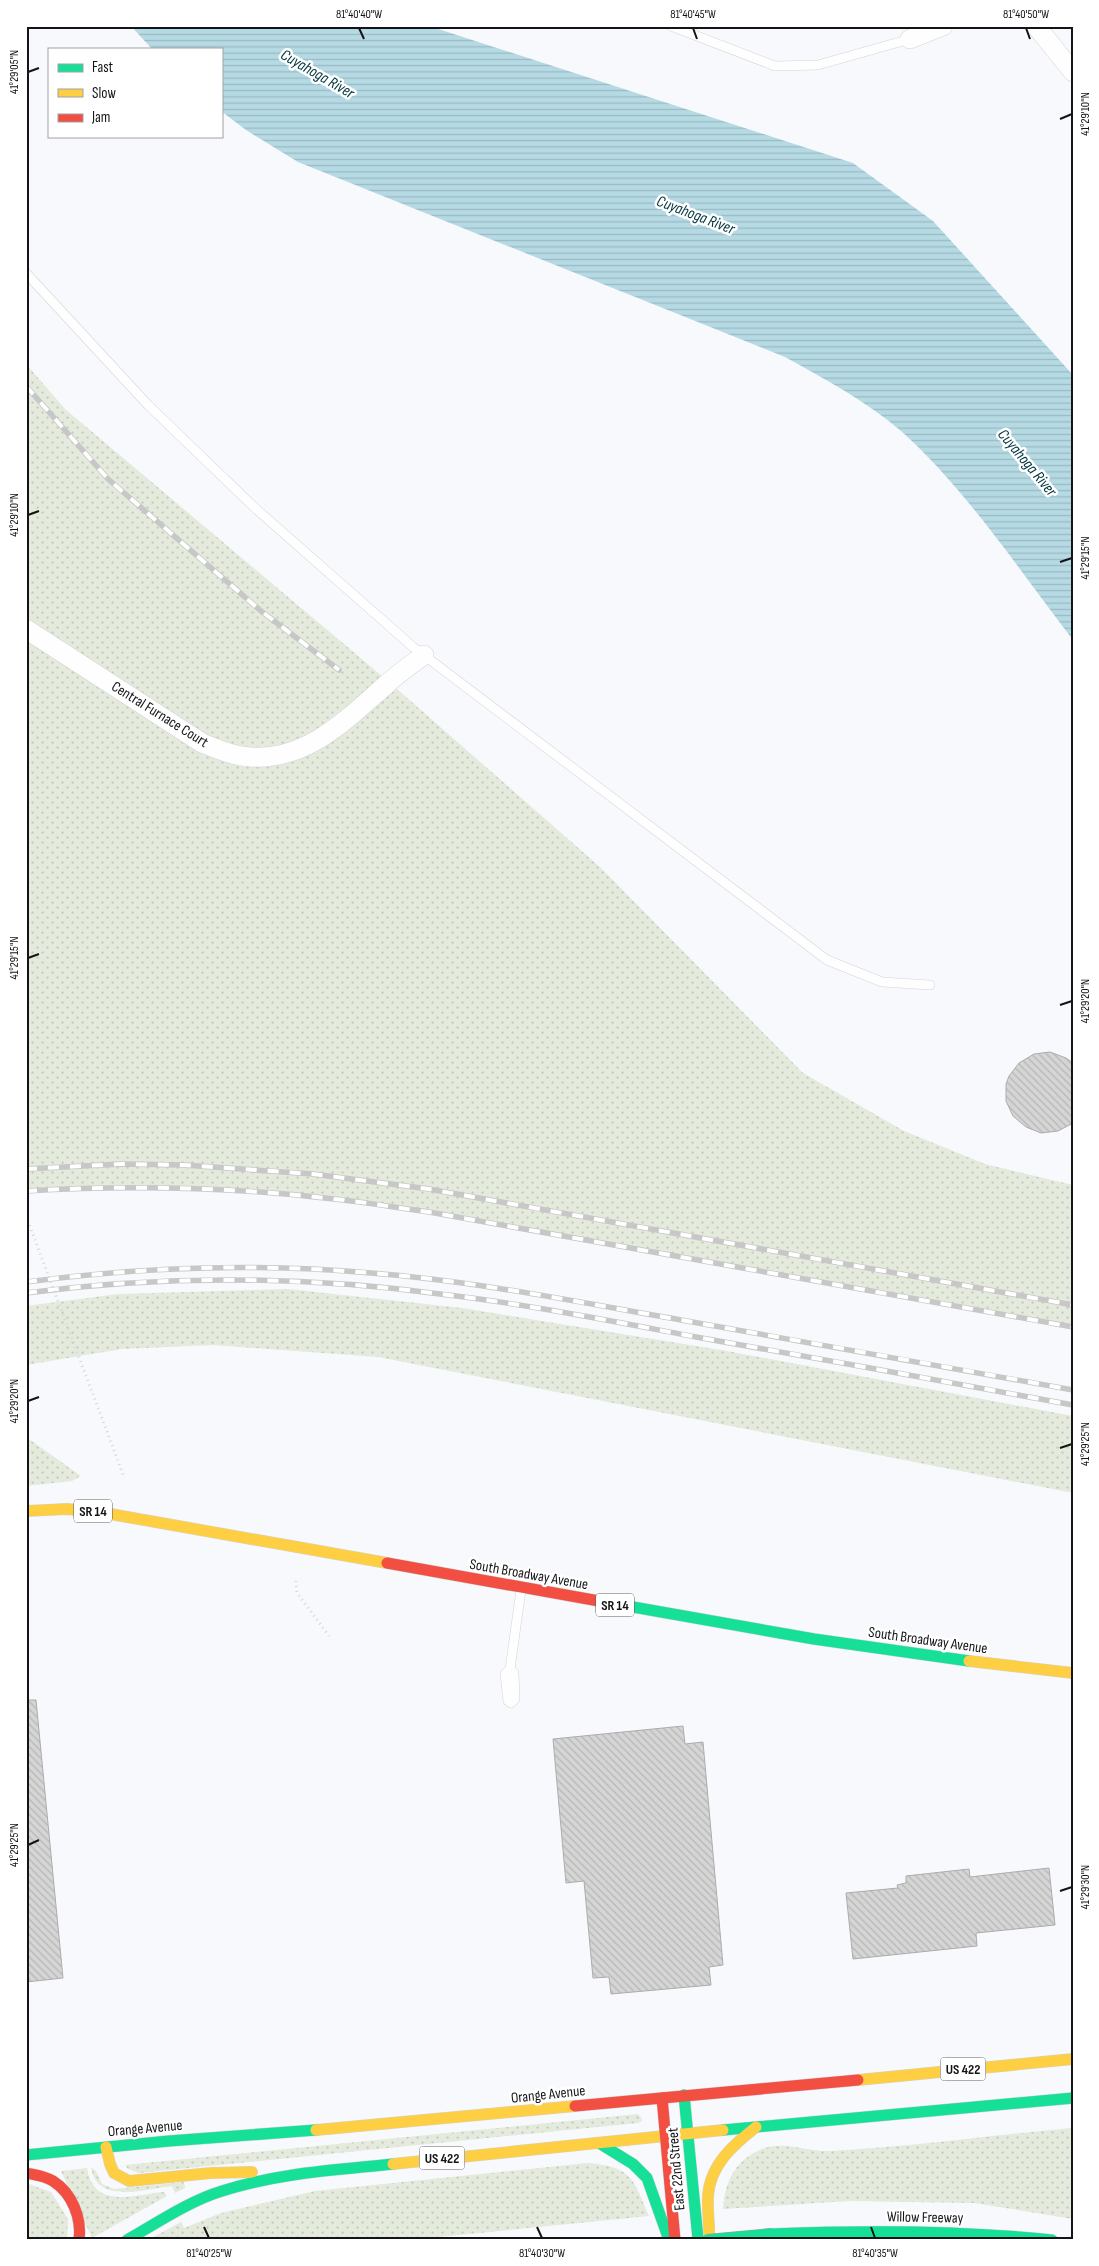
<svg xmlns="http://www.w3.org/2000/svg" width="1099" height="2266" font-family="'Sofia Sans Condensed',sans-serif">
	<defs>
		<pattern id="green-dots" width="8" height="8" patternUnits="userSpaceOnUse" patternTransform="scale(1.25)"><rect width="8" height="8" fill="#e4eadc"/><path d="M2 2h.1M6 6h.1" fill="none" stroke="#c3c8bc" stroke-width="1.8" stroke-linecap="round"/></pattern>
		<pattern id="water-rules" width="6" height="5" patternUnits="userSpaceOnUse" patternTransform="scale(1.25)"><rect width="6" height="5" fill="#b5dae4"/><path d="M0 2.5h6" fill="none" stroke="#9bbac3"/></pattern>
		<pattern id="building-back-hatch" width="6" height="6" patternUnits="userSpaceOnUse" patternTransform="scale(1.25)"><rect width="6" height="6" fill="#d6d5d6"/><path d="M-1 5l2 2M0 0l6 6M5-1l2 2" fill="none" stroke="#b7b6b7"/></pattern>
	</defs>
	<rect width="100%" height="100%" fill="#f8f9fc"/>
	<!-- green -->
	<g fill="url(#green-dots)">
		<path d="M26,364L65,409L389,682L600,867L803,1073L904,1131L985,1164L1073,1185V1327L429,1212C397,1208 366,1202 334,1199C232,1187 129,1185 26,1191Z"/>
		<path d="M288,1289L462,1308L727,1351L1073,1416V1493L378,1357L213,1345L122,1349L26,1365V1306L118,1294Z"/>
		<path d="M26,1437L81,1476L72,1481L26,1486Z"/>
		<path d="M638,2114L641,2117L642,2121L638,2123L139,2173L128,2169L125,2165Z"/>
		<path d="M1073,2128V2219L974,2203L849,2201L723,2209C725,2181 735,2160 762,2149C784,2140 807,2152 830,2151C911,2147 992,2135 1073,2128Z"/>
		<path d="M588,2163C633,2167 633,2179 649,2216L409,2240H148L181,2222L184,2228L221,2213L315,2191Z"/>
		<path d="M91,2167L96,2171L102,2184L114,2189L184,2182L185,2188L175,2193L172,2186C145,2189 96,2205 91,2167Z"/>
		<path d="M87,2168C94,2210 133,2195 164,2192L167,2196L92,2238L61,2171Z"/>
		<path d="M26,2183L51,2192L68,2219L67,2240H26Z"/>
	</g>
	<!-- water -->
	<path fill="url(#water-rules)" d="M131,26H429L853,163L933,221L1073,375V640C1020,571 965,488 901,431C866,401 825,379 785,357L298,162L246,130L221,111V49H152Z"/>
	<!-- building -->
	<g fill="url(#building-back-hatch)" stroke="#adacac">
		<path d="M1050,1052L1066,1058L1073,1063V1123L1058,1131L1041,1133L1026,1127L1013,1116L1006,1101V1084L1009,1076L1019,1063L1034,1054Z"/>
		<path d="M26,1700H36L63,1978L26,1982Z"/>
		<path d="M683,1726L685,1744L703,1742L723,1965L709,1967L711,1985L611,1994L609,1977L593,1978L584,1881L566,1883L553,1739Z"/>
		<path d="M1049,1868L1055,1925L976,1933L977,1946L853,1959L846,1893L898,1888L897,1885L906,1883V1876L969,1869L970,1877Z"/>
	</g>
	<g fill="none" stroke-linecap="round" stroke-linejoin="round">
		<!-- lane casing -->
		<g stroke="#d3d4d7" stroke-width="10">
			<g id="lane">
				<path d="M671,26L775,66L818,65L910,39"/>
				<path d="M26,273L148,405L255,508L413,647L827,960L882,982L930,985"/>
				<path d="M510,1669L514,1673L515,1699L511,1703L508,1701L505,1674L510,1669L521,1590"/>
			</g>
		</g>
		<!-- street casing -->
		<g stroke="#d3d4d7" stroke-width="20">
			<g id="street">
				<path d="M1036,26L1073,72"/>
				<path d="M910,39L943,26"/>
				<path d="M26,629L202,743C217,749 233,756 250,757C308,761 348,718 388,683C399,673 412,664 424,655"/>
			</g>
		</g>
		<!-- fast casing -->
		<g stroke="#d3d4d7" stroke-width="12">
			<g id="fast">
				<path d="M599,1601L814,1639L969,1661"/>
				<path d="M684,2095L698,2239"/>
				<path d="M723,2130L1073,2098"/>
				<path d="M599,2143L633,2164L647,2178L669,2240"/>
				<path d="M26,2155L169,2141L316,2130"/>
				<path d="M771,2234C865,2230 958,2230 1052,2240"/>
				<path d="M127,2240C157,2223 189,2201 222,2191C278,2173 335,2170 393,2164"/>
			</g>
		</g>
		<!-- slow casing -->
		<g stroke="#d3d4d7" stroke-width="12">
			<g id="slow">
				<path d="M26,1511L67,1509L99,1512L387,1563"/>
				<path d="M969,1661L1073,1673"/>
				<path d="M858,2080L1073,2059"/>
				<path d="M316,2130L575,2106"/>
				<path d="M106,2147L110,2164L114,2173L129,2181L211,2173L252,2172"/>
				<path d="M393,2164L723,2130"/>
				<path d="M709,2240C710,2225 707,2211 708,2196C710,2165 733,2145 756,2127"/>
			</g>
		</g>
		<!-- jam casing -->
		<g stroke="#d3d4d7" stroke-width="12">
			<g id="jam">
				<path d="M387,1563L599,1601"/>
				<path d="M662,2098L675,2240"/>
				<path d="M575,2106L858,2080"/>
				<path d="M26,2173C35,2175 45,2176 53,2181C72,2193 82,2218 79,2240"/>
			</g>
		</g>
		<!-- path -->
		<path stroke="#d6d6d7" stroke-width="3" stroke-dasharray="1 4" stroke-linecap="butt" d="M296,1581L297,1593L329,1636"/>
		<!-- lane -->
		<use href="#lane" stroke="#fefeff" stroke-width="9"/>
		<!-- street -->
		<use href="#street" stroke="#fefeff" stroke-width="19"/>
		<!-- fast -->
		<use href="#fast" stroke="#16e098" stroke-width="11"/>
		<!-- slow -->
		<use href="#slow" stroke="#ffcf43" stroke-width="11"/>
		<!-- jam -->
		<use href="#jam" stroke="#f24e42" stroke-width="11"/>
		<!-- rail casing -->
		<g stroke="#c7c7c7" stroke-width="5.5">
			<g id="rail">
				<path d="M26,386L108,479L261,611L339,670"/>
				<path d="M26,1169L121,1164L184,1165L313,1174L429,1189L1073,1305"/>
				<path d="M26,1191C129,1185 232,1187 334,1199C366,1202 397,1208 429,1212L1073,1327"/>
				<path d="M26,1282C141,1267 256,1263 371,1273C475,1281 578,1302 681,1320C811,1343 942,1366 1073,1390"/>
				<path d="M26,1293C163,1275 303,1276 440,1294C526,1304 611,1321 696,1337C822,1359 947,1382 1073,1405"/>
			</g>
		</g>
		<!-- rail -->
		<use href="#rail" stroke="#fff" stroke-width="4" stroke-dasharray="11" stroke-linecap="butt"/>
		<!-- fast-bridge casing -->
		<g stroke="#a79e96" stroke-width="12" stroke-linecap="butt">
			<path id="fast-bridge" d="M707,2240L771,2234"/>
		</g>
		<!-- path-bridge -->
		<path stroke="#d6d6d7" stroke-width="3" stroke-dasharray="1 4" stroke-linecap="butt" d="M26,1216L124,1477"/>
		<!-- fast-bridge -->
		<use href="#fast-bridge" stroke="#16e098" stroke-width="11"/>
	</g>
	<!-- ticks -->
	<path fill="none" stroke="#141417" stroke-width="2" d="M359,28L364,39M693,28L697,39M1026,28L1030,39M28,72L39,68M1060,119L1072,114M28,515L39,511M1060,562L1072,558M28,958L39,954M1060,1005L1072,1001M28,1401L39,1397M1060,1448L1072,1444M28,1845L39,1840M1060,1891L1072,1887M204,2227L209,2238M537,2227L542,2238M871,2227L875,2238"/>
	<g text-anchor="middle" stroke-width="5" stroke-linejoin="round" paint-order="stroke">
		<!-- shield labels -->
		<g fill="#fff" stroke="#5a5a5d" stroke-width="1">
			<rect x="74" y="1499.5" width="38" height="23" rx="4"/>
			<rect x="596" y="1593.5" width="38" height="23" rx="4"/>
			<rect x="940.5" y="2057.5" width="45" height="23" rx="4"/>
			<rect x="419.5" y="2146.5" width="45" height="23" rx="4"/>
		</g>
		<g font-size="14" font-weight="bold" fill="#141417">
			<text x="93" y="1516">SR 14</text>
			<text x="615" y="1610">SR 14</text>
			<text x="963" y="2074">US 422</text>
			<text x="442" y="2163">US 422</text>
		</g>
		<!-- street labels -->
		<g font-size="15" fill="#141417" stroke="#fff">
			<text transform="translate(160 714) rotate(32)" y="5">Central Furnace Court</text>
			<text transform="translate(529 1574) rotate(10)" y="5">South Broadway Avenue</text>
			<text transform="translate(928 1640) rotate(8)" y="5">South Broadway Avenue</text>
			<text transform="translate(548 2094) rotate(-6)" y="5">Orange Avenue</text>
			<text transform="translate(145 2128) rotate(-5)" y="5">Orange Avenue</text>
			<text transform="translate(676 2169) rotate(-95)" y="5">East 22nd Street</text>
			<text transform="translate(925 2217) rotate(1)" y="5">Willow Freeway</text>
		</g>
		<!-- water labels -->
		<g font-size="16" font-style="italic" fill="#033740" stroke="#fff">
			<text transform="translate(318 73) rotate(30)" y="6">Cuyahoga River</text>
			<text transform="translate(696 214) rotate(21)" y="6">Cuyahoga River</text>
			<text transform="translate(1028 462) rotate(50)" y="6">Cuyahoga River</text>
		</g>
	</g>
	<!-- border -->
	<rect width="1099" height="2266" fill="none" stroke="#ffffff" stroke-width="55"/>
	<!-- legend -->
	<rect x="48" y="48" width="175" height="90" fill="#ffffff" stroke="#a1a1a2"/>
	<rect x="58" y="64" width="25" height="8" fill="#16e098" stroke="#a1a1a2"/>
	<text x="92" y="72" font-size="15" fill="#141417">Fast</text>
	<rect x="58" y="89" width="25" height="8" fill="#ffcf43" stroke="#a1a1a2"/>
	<text x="92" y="98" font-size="15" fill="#141417">Slow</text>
	<rect x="58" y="114" width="25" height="8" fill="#f24e42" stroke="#a1a1a2"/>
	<text x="92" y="122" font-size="15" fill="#141417">Jam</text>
	<rect x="28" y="28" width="1044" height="2210" fill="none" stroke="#141417" stroke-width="2"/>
	<g font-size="12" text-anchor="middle" fill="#141417">
		<text x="359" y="18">81°40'40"W</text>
		<text x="693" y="18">81°40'45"W</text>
		<text x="1026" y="18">81°40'50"W</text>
		<text transform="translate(14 72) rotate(-90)" y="4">41°29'05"N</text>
		<text transform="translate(1085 114) rotate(-90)" y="4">41°29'10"N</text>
		<text transform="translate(14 515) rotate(-90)" y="4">41°29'10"N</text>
		<text transform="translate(1085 558) rotate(-90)" y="4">41°29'15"N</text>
		<text transform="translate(14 958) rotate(-90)" y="4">41°29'15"N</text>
		<text transform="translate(1085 1001) rotate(-90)" y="4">41°29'20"N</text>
		<text transform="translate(14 1401) rotate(-90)" y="4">41°29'20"N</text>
		<text transform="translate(1085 1444) rotate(-90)" y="4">41°29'25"N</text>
		<text transform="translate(14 1845) rotate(-90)" y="4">41°29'25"N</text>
		<text transform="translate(1085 1887) rotate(-90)" y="4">41°29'30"N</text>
		<text x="209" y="2257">81°40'25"W</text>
		<text x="542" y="2257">81°40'30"W</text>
		<text x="875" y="2257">81°40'35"W</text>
	</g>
</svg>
